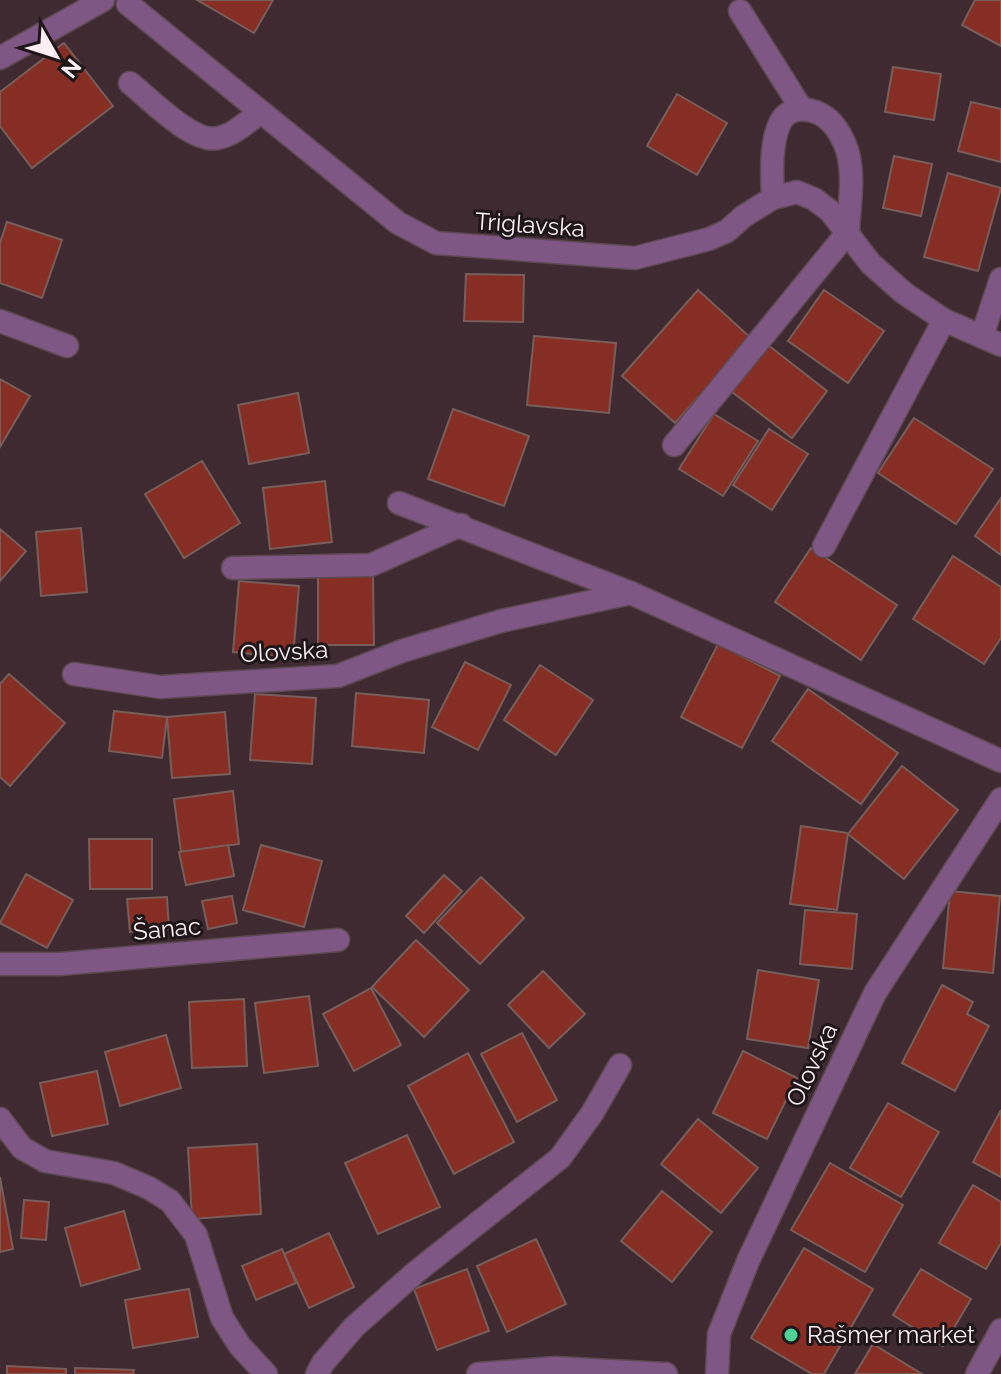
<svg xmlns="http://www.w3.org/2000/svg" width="1001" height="1374" font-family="Raleway,sans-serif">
	<rect width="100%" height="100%" fill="#3f2a32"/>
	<!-- building -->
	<g fill="#862d24" stroke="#775e5a" stroke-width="2">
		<path d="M197,0H273L254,33Z"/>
		<path d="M975,0H1001V46L962,25Z"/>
		<path d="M64,43L113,106L32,168L0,126V92Z"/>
		<path d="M893,67L941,74L934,120L885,112Z"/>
		<path d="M677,94L727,123L697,175L647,146Z"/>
		<path d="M971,102L1001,109V162L958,151Z"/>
		<path d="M894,156L932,164L921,216L883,208Z"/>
		<path d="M948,173L1001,188L978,271L924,257Z"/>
		<path d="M7,222L62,240L42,298L0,283V243Z"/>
		<path d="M466,274L524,275L523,322L464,321Z"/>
		<path d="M698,290L751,338L675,423L622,376Z"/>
		<path d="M824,290L884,331L848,383L788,341Z"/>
		<path d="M534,336L616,343L609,413L527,405Z"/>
		<path d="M768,345L827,391L792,438L732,392Z"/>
		<path d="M0,379L30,396L0,447Z"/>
		<path d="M298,393L309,453L249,464L238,405Z"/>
		<path d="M453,409L529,436L504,506L428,479Z"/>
		<path d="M714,414L758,441L723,496L679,469Z"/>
		<path d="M914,418L993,469L956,524L878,473Z"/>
		<path d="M769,429L808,454L772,510L733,485Z"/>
		<path d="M202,461L240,523L184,558L145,494Z"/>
		<path d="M325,481L332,542L270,549L263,488Z"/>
		<path d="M1001,498V555L975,536Z"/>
		<path d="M81,528L87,592L41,596L36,532Z"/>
		<path d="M0,529L26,551L0,581Z"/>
		<path d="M811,548L897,605L861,660L775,602Z"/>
		<path d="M953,556L1001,587V638L984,664L913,619Z"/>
		<path d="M318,575H373L374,645H318Z"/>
		<path d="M239,581L299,586L293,658L233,652Z"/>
		<path d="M718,644L780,676L742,748L681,717Z"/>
		<path d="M465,662L511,685L478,750L432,727Z"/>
		<path d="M540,665L593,700L556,755L504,720Z"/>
		<path d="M9,674L65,723L10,786L0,777V684Z"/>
		<path d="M808,689L898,753L861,804L772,741Z"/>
		<path d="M356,693L429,700L424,753L352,746Z"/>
		<path d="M255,694L316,698L312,764L250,760Z"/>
		<path d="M114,711L167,717L162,758L109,751Z"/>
		<path d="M225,712L230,774L172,778L167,717Z"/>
		<path d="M902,766L958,810L904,879L848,834Z"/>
		<path d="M233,791L239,844L181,852L174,799Z"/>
		<path d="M801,826L848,833L837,910L790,904Z"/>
		<path d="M89,839H152V889H90Z"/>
		<path d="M228,845L234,876L186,885L179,852Z"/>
		<path d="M261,845L322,861L304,927L243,910Z"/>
		<path d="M26,874L73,900L47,948L0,923Z"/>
		<path d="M444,875L462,891L424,933L406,916Z"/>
		<path d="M481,877L524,918L480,964L437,923Z"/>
		<path d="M950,891L1000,896L993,973L943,968Z"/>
		<path d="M232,896L237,923L208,929L202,901Z"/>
		<path d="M167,897L169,929L130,932L127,899Z"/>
		<path d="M805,910L857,914L852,969L800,964Z"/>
		<path d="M416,940L469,990L424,1037L372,987Z"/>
		<path d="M758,970L819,980L808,1048L747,1039Z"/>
		<path d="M543,971L585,1014L549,1048L508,1005Z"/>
		<path d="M942,985L973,1002L967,1014L989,1026L955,1091L902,1063Z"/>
		<path d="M371,988L401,1045L354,1071L323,1014Z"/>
		<path d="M309,996L318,1066L264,1073L255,1003Z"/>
		<path d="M244,999L247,1066L192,1068L189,1002Z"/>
		<path d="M522,1033L557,1100L517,1122L481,1054Z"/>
		<path d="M166,1035L181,1088L120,1106L105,1052Z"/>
		<path d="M743,1051L797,1078L767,1139L713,1113Z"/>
		<path d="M468,1053L514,1142L454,1174L408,1086Z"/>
		<path d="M97,1071L108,1124L52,1136L40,1083Z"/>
		<path d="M888,1103L939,1132L901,1197L850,1168Z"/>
		<path d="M1001,1110V1177L973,1162Z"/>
		<path d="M698,1119L758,1168L721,1213L661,1164Z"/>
		<path d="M407,1135L440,1207L378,1234L345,1163Z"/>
		<path d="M257,1144L261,1214L192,1219L188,1148Z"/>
		<path d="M830,1163L903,1205L865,1272L791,1230Z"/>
		<path d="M0,1177L13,1249L0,1252Z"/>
		<path d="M973,1185L1001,1202V1243L986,1269L939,1243Z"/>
		<path d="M662,1191L712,1232L672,1282L621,1241Z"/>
		<path d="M24,1200L49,1202L46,1240L21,1238Z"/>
		<path d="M124,1211L140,1269L81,1286L65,1228Z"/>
		<path d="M329,1233L354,1287L309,1308L284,1254Z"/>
		<path d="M536,1239L566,1304L507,1332L477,1266Z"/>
		<path d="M804,1248L873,1289L824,1374H812L751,1338Z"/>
		<path d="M282,1249L296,1283L256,1300L242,1266Z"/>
		<path d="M467,1269L489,1331L437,1350L414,1289Z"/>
		<path d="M921,1269L971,1299L943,1346L893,1315Z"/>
		<path d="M189,1289L198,1337L133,1348L125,1300Z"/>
		<path d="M873,1344L922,1374H855Z"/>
		<path d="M7,1366L66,1369V1374H7Z"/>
		<path d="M75,1368L134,1370L133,1374H75Z"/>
	</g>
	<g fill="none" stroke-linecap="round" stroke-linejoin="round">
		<!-- service casing -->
		<g stroke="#5d4951" stroke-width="25">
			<g id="service">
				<path d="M740,11L801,108"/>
				<path d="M130,83C150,99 193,144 218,138C234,135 248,121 261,112"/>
				<path d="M674,445L848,232C849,207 855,175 847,150C844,141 839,131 832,123C818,108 790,102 780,123C770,144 772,175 773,198"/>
			</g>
		</g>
		<!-- minor casing -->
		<g stroke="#5d4951" stroke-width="25">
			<g id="minor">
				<path d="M129,0L128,4L398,223L436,243L635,258L709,239L727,231L744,216L773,198L797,192L814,199L830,211L871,264L904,293L944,320L1001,345"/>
				<path d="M0,58L103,0"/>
				<path d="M0,321L67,346"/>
				<path d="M982,336L1001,279"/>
				<path d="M399,503L631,593L1001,761"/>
				<path d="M824,546L944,320"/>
				<path d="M233,568L371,565L461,525"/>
				<path d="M74,674L160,687L338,676L402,651L501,621L631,593"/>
				<path d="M0,964H60L338,940"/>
				<path d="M0,1119L22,1148L45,1161L114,1173L149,1188L170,1201L196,1235L222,1318L240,1346L266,1374"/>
				<path d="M317,1374L323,1363L354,1327L416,1272L560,1158L593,1112L620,1065"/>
				<path d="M478,1374L555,1368L666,1374"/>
				<path d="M717,1374L719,1334L748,1261L875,993L1001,799"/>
				<path d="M977,1374L1001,1330"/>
			</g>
		</g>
		<!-- service -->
		<use href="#service" stroke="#7e5784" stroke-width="22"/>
		<!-- minor -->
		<use href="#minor" stroke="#7e5784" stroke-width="22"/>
	</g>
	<!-- markers -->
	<circle fill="#4dd39a" stroke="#1f1619" stroke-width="3" cx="791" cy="1335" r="8"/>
	<g text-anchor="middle" stroke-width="6" stroke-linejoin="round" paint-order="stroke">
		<!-- street labels -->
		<g font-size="24" fill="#fdeef3" stroke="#1f1619">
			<text transform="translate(530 225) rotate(4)" y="8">Triglavska</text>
			<text transform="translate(284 652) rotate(-3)" y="8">Olovska</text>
			<text transform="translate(167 929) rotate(-5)" y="8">Šanac</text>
			<text transform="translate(812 1065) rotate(-65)" y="8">Olovska</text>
		</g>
		<!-- poi labels -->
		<g font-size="24" fill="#fdeef3" stroke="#1f1619" text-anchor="start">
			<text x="807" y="1343">Rašmer market</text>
		</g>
	</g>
	<!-- north arrow -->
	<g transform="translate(56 56) rotate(129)" stroke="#1f1619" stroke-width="6" paint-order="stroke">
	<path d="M0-6L14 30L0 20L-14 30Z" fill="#fdeef3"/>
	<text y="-12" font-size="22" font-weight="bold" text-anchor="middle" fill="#fdeef3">N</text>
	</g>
</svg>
